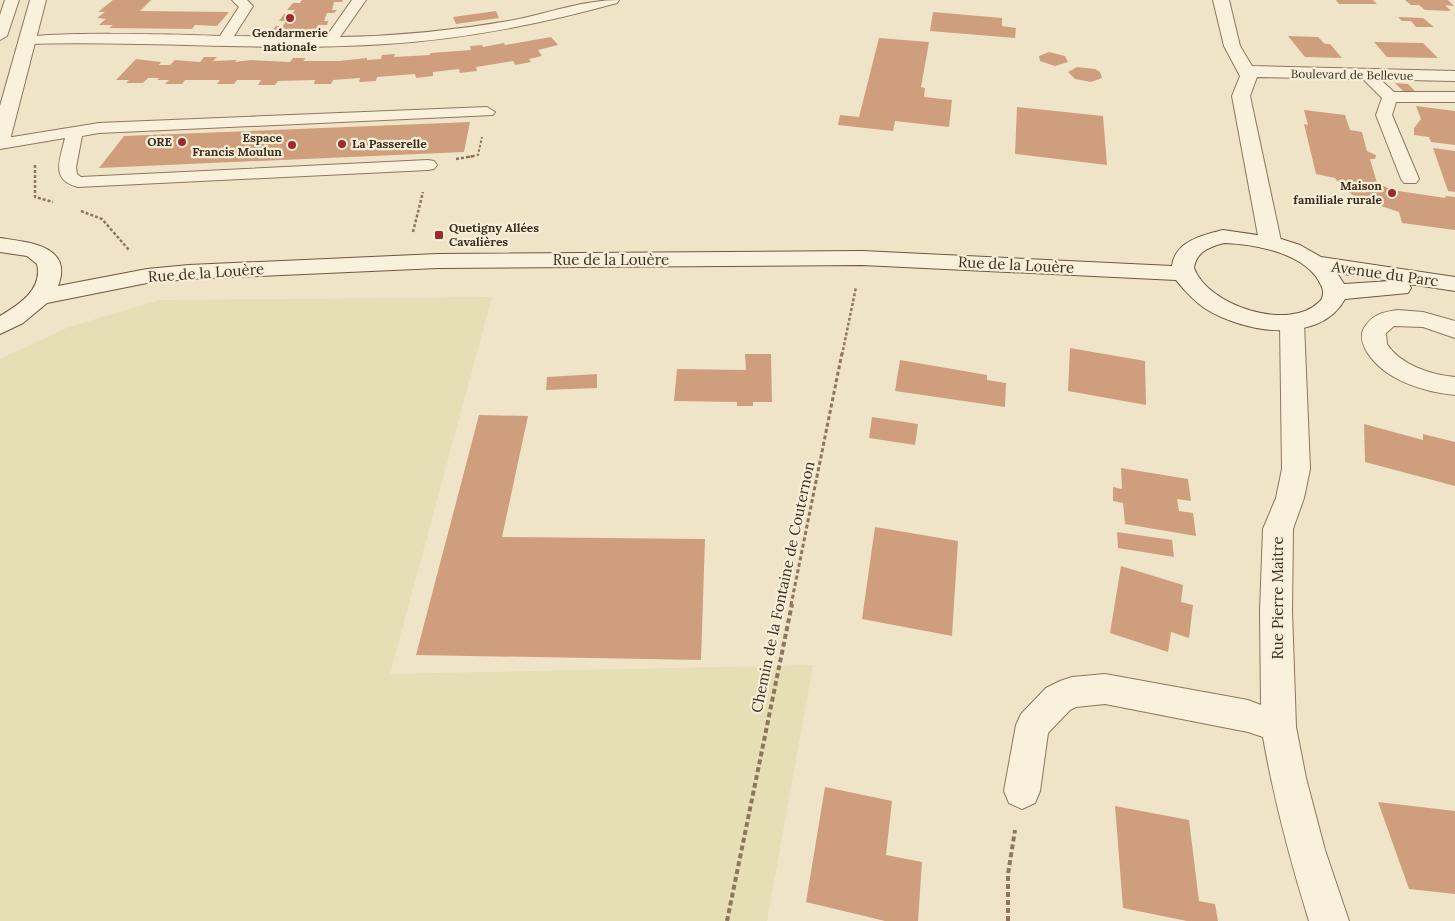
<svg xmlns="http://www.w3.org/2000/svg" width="1455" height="921" font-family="Lora,serif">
	<rect width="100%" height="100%" fill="#f0e4c8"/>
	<!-- farmland -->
	<path fill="#e6deb5" d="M492,297L390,674L813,665L767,921H0V359L69,327L160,300Z"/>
	<!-- building -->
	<g fill="#cf9f7d">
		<path d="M113,0H151L140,11L229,12L217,26L195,25L192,29L109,28L113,25H99L106,19L97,18L105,12H98Z"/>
		<path d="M302,0H343L342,2H334L332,10H337L334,13H327L324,21H328L327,25H318L316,33H270L276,26H283L286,21H279L284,14H291L295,10H287L293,3H300Z"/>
		<path d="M1336,0H1373L1377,4H1339Z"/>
		<path d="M1405,0H1448L1454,6L1445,5L1451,11L1425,10L1419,5H1411Z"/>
		<path d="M496,11L499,18L456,24L453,17Z"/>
		<path d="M933,12L1002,18V26L1016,28L1015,38L930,31Z"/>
		<path d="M1398,17L1423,18L1434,27H1416L1411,21H1402Z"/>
		<path d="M1288,36L1318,37L1325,44H1330L1342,58L1305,57Z"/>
		<path d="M551,37L558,45L538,50L542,56L529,59L531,62L515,65L513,61L476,67L477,71L460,73L459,69L433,72V76L416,78L415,74L377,77L376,81L359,82L360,78L333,80L331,84H314L315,80L278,81L275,85H258L261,80H237L234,84H217L220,80H185L182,84H165L169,80H157L159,78H148L143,83H126L129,80H116L136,59L161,62L159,65H170L175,60L200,62L204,57H217L213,61L237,60L235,62L251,60L290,62L293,58H306L303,61H339L367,58V60L381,59L382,55L395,54L394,57L430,55V53L471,50L470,46L482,45L483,47L504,43L505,45Z"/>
		<path d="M879,38L929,42L921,87L925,88L924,97L952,100L949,127L895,121L893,131L838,125L840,115L859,117Z"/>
		<path d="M1374,42L1423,43L1438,58L1387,57Z"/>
		<path d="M1049,52L1065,56L1068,62L1055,66L1040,61L1039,56Z"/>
		<path d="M1077,67L1095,69L1100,72L1102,78L1091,82L1075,79L1068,72Z"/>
		<path d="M1395,83L1408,84L1416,92L1403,91Z"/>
		<path d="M1416,106L1455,111V145L1431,142L1429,137L1414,135V128L1421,119Z"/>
		<path d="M1017,107L1103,116L1107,165L1015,154Z"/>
		<path d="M1304,110L1345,115L1350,130L1362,132L1367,151L1376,155L1375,159H1370L1377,183L1392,190L1445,198L1446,196L1455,197V230L1402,223L1399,212L1357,198L1343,188L1335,178L1316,174L1304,124L1308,125Z"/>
		<path d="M470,122L464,152L99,168L124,136Z"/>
		<path d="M1433,148L1455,151V192L1448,191Z"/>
		<path d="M1070,348L1145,361L1146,405L1068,391Z"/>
		<path d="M745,354H771L772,402H753V406H737V402L674,401L677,369L746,370Z"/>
		<path d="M900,360L987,375V380L1006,383L1005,407L895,391Z"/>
		<path d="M597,374V388L546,390L547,377Z"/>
		<path d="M479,415L528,416L502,537L705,539L701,660L416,655Z"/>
		<path d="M872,417L918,424L915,445L869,438Z"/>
		<path d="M1364,424L1423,440V434L1455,442V486L1365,462Z"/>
		<path d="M1121,468L1188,479L1191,501L1177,499L1179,511L1193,513L1196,536L1125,524L1123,503L1113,501V487L1122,489Z"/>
		<path d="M875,527L958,541L952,636L862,619Z"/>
		<path d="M1117,532L1172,540L1174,557L1118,548Z"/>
		<path d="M1121,566L1183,585L1181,602L1193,605L1189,638L1171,632L1168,652L1110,633Z"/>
		<path d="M825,787L892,801L886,855L922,862L918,921H885L806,902Z"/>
		<path d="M1378,802L1455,811V894L1409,889Z"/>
		<path d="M1115,806L1189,820L1199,901L1215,904L1218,921H1187L1123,908Z"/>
	</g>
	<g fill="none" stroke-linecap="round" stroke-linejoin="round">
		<!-- lane casing -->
		<g stroke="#8d765c" stroke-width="2">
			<g id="lane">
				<path d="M5,0H19L7,36L0,40V15Z"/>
				<path d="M232,0H247L253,6L234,36L326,37L352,0H366L340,37C399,36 457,30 514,20C549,13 583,0 619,0L617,3C541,24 465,39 386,44C266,52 146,40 26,44L19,40C27,30 196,35 220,36L239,7Z"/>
				<path d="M1367,70L1372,72L1394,92H1455V102H1396L1392,115L1419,179L1416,183H1404L1401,179L1376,115L1382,98L1359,75Z"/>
				<path d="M487,107L495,112L493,115L99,133L82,136L76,167L77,174L81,177L428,160L434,161L437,165L434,169L428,170L78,187C50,180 60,160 65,138L0,149V139L99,123Z"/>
			</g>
		</g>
		<!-- street casing -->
		<g stroke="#8d765c" stroke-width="2">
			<g id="street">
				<path d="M30,0H46L10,140L7,144L0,146V106Z"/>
				<path d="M1213,0H1229L1240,46L1252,66L1455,71V81L1257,77L1250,96L1281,241L1278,246L1270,248L1262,246L1259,241L1232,96L1240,76L1224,46Z"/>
				<path d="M1398,310L1423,312L1455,321V338L1423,327L1394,326L1386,333L1387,344C1400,365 1432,375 1455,377V395C1424,392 1384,380 1367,352C1363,345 1360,338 1363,330C1371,315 1382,312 1398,310Z"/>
				<path d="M1292,315L1300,318L1304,323L1310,469L1304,498L1293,529L1292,611L1296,727L1306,778L1325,850L1349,921H1309C1290,860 1274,800 1263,737L1248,732L1105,704L1076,707L1070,710L1048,733L1040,791L1035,803L1022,809L1009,803L1004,791L1016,725L1021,714L1046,688L1060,681L1072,677L1105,674L1248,700L1261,705L1260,611L1263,529L1276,498L1282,469L1280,323L1284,318Z"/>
			</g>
		</g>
		<!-- secondary casing -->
		<g stroke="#6f573f" stroke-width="2">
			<path id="secondary" d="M1223,230L1278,238L1300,245L1321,257L1455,277V291L1409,284L1411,288L1408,293L1345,299C1320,345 1244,333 1206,309C1194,301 1185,291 1176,280L862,265L438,268L189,279L147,283L47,303L23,323L0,334V316C20,304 43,289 37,264L27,256L0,252V238C27,242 74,245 58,286L147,269L189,265L438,254L862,251L1172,266C1175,241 1203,235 1223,230ZM1224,243C1254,244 1307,253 1321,285C1324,290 1324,298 1319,302C1289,332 1208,306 1194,268C1196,252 1209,247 1224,243ZM1337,273L1391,281L1344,284Z"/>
		</g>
		<!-- path-far3 -->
		<path stroke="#8d765c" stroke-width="2" stroke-dasharray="2.5 2" stroke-linecap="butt" d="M468,157L478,155L482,137"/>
		<!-- path-far2 -->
		<g stroke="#8d765c" stroke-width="2.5" stroke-dasharray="3 2" stroke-linecap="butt">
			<path d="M456,159L474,156"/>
			<path d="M35,165V197L53,202"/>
			<path d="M81,211L102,219L129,250"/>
			<path d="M413,232L423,192"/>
			<path d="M842,355L856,287"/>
		</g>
		<!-- path-far1 -->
		<path stroke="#8d765c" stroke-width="3" stroke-dasharray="4 2.5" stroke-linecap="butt" d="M791,605L842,353"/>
		<!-- path -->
		<g stroke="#8d765c" stroke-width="4" stroke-dasharray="5 3" stroke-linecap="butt">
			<path d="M727,921L792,604"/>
			<path d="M1008,921V874L1015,830"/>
		</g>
		<!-- lane -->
		<use href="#lane" fill="#faf1dc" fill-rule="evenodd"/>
		<!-- street -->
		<use href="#street" fill="#faf1dc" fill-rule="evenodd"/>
		<!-- secondary -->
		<use href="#secondary" fill="#faf1dc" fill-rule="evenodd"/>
	</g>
	<!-- markers -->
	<g fill="#9e2a2b" stroke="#f7eed8" stroke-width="2">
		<circle cx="290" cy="18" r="5"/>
		<circle cx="182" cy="142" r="5"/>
		<circle cx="342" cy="144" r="5"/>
		<circle cx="292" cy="145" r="5"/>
		<circle cx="1392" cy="193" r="5"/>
		<rect x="434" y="230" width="10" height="10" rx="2.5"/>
	</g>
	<g text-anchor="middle" stroke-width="4.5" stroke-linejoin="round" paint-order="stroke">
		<!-- far-poi labels -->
		<g font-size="12" font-weight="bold" fill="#3d2e20" stroke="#f7eed8" text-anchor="end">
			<text x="290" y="37" text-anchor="middle">Gendarmerie<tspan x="290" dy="14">nationale</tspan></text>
			<text x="282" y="142">Espace<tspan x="282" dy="14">Francis Moulun</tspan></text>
			<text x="172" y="146">ORE</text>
			<text x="352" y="148" text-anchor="start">La Passerelle</text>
			<text x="1382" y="190">Maison<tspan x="1382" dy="14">familiale rurale</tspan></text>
			<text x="449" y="232" text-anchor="start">Quetigny Allées<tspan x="449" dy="14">Cavalières</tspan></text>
		</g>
		<!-- far-street labels -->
		<g font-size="12" fill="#3d2e20" stroke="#f7eed8">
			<text transform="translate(1352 75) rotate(1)" y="4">Boulevard de Bellevue</text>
		</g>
		<!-- street labels -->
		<g font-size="15" fill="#3d2e20" stroke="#f7eed8">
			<text x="611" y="265">Rue de la Louère</text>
			<text transform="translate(1016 265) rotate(3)" y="5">Rue de la Louère</text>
			<text transform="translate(206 273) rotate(-4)" y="5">Rue de la Louère</text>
			<text transform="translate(1385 274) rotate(8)" y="5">Avenue du Parc</text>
			<text transform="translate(783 587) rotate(-78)" y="5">Chemin de la Fontaine de Couternon</text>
			<text transform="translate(1278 598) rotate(-90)" y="5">Rue Pierre Maitre</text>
		</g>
	</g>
</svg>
